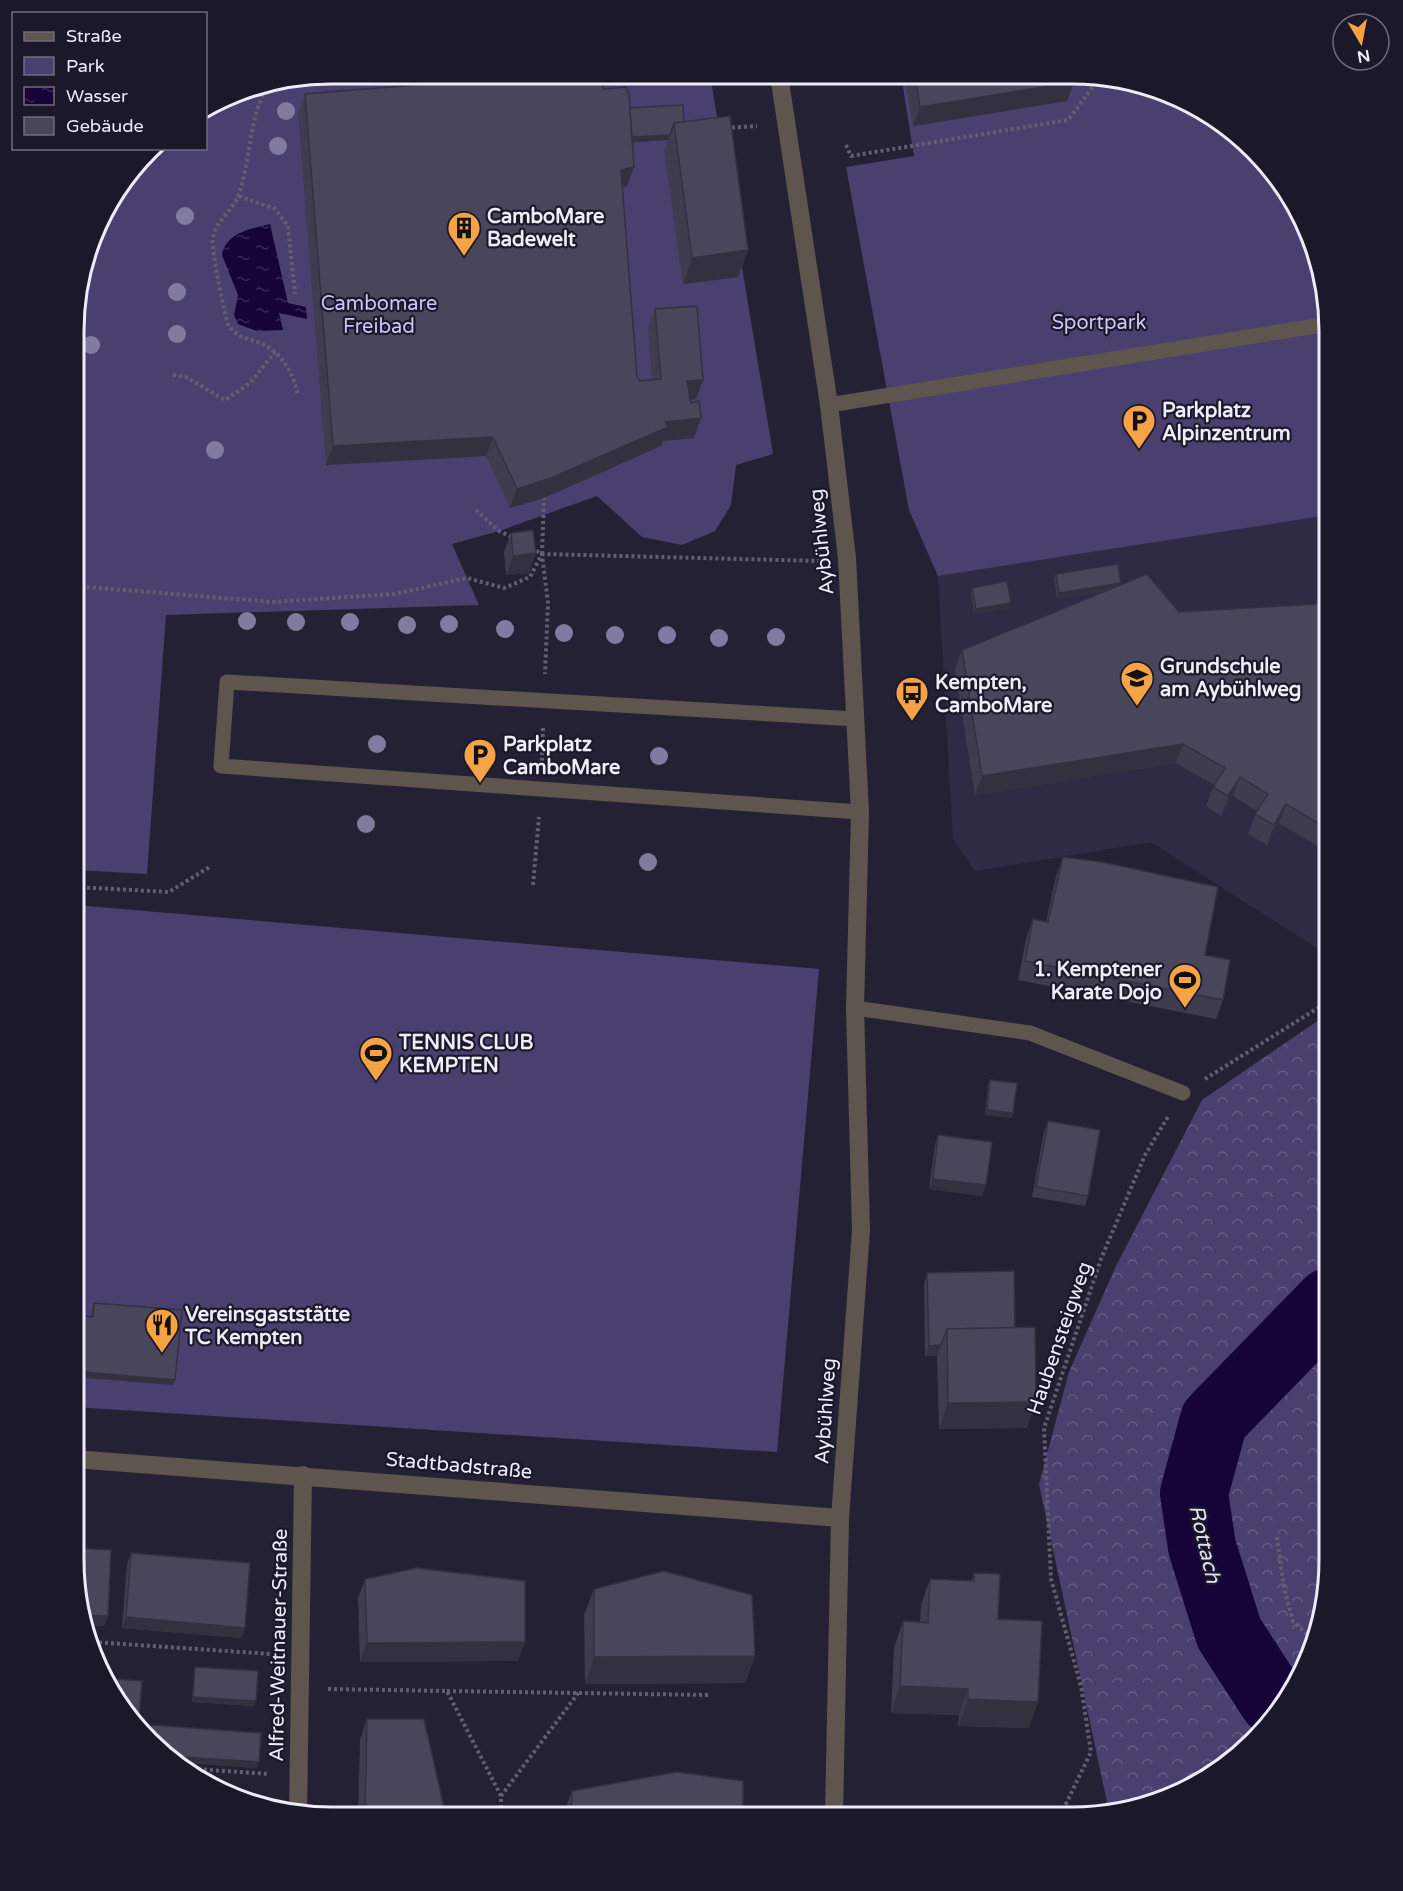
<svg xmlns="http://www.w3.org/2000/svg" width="1403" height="1891" font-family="'Varela Round',sans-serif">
	<defs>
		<pattern id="forest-crowns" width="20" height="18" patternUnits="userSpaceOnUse" patternTransform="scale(1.5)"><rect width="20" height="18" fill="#4a406f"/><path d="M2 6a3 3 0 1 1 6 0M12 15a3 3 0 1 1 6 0" fill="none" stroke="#645c84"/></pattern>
		<pattern id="water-ripples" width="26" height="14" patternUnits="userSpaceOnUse" patternTransform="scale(1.5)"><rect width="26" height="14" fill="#160338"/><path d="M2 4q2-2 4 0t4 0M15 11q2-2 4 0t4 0" fill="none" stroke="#382856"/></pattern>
	</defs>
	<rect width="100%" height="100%" fill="#252135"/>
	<!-- built -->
	<path fill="#2f2b44" d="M1329,515V956L1151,842L975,871L953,839L938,576Z"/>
	<!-- forest -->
	<path fill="url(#forest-crowns)" d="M1329,1013V1577L1316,1643L1286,1703L1242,1753L1186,1791L1094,1812L1107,1802L1039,1484L1069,1372L1116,1266L1202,1100Z"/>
	<!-- park -->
	<g fill="#4a406f">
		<path d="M331,74L710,75L773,454L736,465L731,505L715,531L682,545L642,537L597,496L499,531L452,544L479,605L166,615L147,874L75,870L76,297L108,203L152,149L206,148V112L248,87Z"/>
		<path d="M901,75L1106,76L1170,93L1228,127L1303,217L1329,331V515L938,576L909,510L846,167L914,156Z"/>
		<path d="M75,905L819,969L777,1452L74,1407Z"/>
	</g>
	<!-- water -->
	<path fill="url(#water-ripples)" d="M270,224L288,303L306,307L307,319L279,313L283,330L257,331L238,324L234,315L238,295L222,255C226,232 251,229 270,224Z"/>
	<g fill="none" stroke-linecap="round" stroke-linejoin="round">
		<!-- river -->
		<path stroke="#160338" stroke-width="68" d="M1283,1707L1273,1701L1229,1633L1202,1547L1194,1493L1214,1420L1329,1302"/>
		<!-- path -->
		<g stroke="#625e70" stroke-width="4" stroke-dasharray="3 3" stroke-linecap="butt">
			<path d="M456,74L461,85"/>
			<path d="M268,84C249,117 251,158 239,194C234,209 217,220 213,237C210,244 225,319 229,326C238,338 247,338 260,343C282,352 294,374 298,396"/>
			<path d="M726,128L757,126"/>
			<path d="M846,145L851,156L1068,120L1101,76"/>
			<path d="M239,196L275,209L288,226L295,294"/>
			<path d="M173,375L186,377L225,400L250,383L275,352"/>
			<path d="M476,510L499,531L514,538"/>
			<path d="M531,548L542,554L819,561"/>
			<path d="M542,554L544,498"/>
			<path d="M75,586L272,602L394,594L467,578L504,588L530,577L542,554L548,603L545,674"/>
			<path d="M542,761L543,727"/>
			<path d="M533,885L539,817"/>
			<path d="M75,887L169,892L211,866"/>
			<path d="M1205,1079L1329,1001"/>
			<path d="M1277,1537L1284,1588L1293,1621L1316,1643"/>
			<path d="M93,1642L271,1654"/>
			<path d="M328,1689L447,1691L501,1796V1816"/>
			<path d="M447,1691L708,1695"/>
			<path d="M180,1768L269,1774"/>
			<path d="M501,1796L579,1692"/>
			<path d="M1063,1810L1091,1752L1081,1686L1051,1579L1044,1428L1101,1259L1145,1155L1169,1115"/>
		</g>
		<!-- lane -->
		<g stroke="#5e564e" stroke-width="15">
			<path d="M829,405L1328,324"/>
			<path d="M856,719L227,682L221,766L860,812"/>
			<path d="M855,1008L1030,1033L1183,1093"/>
		</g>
		<!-- street -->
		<g stroke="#5e564e" stroke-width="18">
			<path d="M779,75L829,405L847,558L860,812L855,1008L861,1230L840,1518L834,1817"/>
			<path d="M74,1459L840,1518"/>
			<path d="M298,1815L303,1475"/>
		</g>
	</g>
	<!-- trees -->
	<g fill="#817ba1">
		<circle cx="286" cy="111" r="9"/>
		<circle cx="278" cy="146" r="9"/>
		<circle cx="185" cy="216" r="9"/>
		<circle cx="177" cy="292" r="9"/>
		<circle cx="177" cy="334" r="9"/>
		<circle cx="91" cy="345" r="9"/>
		<circle cx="215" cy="450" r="9"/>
		<circle cx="247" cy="621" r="9"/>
		<circle cx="296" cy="622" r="9"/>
		<circle cx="350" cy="622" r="9"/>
		<circle cx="449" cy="624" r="9"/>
		<circle cx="407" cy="625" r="9"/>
		<circle cx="505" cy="629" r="9"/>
		<circle cx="564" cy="633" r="9"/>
		<circle cx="615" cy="635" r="9"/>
		<circle cx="667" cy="635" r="9"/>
		<circle cx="776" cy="637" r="9"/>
		<circle cx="719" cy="638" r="9"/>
		<circle cx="377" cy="744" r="9"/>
		<circle cx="659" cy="756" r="9"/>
		<circle cx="366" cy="824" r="9"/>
		<circle cx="648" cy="862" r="9"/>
	</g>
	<!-- wall -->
	<g fill="#3f3c4f">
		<path d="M904,75L1073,76L1074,82L1067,101L913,126Z"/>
		<path d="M603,89L630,108L684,122L748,250L738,277L683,284L664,150L668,140L632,142L634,167L627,186L622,187L637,377L640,381L652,380L648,328L655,309L703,380L696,399L690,400L694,438L663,441L661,446L544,498L510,508L486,456L326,465L298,113L305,94Z"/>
		<path d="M511,533L529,573L506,575L504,552Z"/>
		<path d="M1056,574L1121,583V585L1179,612L1315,604L1329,593V853L1279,823L1267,845L1248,834L1257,811L1233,796L1221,816L1206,806L1214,785L1176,763L975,795L955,669L962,650L1109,590L1057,599L1054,579Z"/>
		<path d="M972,588L1009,608L974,614L971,593Z"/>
		<path d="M1063,857L1205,955L1223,1000L1216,1019L1018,980L1026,939L1033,919L1046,922L1056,876Z"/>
		<path d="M990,1080L1013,1113L1012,1118L985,1115L988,1085Z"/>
		<path d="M1048,1121L1088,1196L1085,1206L1032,1197L1044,1131Z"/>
		<path d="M938,1135L986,1185L982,1196L929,1189L935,1145Z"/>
		<path d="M927,1273L1015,1328L1027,1428L939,1429L937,1356H925L924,1284Z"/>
		<path d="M94,1303L175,1380L173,1385L91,1317L92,1308Z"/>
		<path d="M131,1553L245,1628L241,1638L122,1628L127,1564Z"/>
		<path d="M974,1573L998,1619L1029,1728L958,1726L959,1715L891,1713L894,1648L903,1621L920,1622L921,1605L930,1579L971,1581Z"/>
		<path d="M365,1579L518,1661L360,1662L358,1598Z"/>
		<path d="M594,1589L755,1656L745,1683L585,1684L584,1615Z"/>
		<path d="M195,1667L256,1701L254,1706L192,1702L194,1672Z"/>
		<path d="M367,1719L446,1816H358L360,1739Z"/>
		<path d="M152,1725L257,1768L174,1762L149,1740L150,1731Z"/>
		<path d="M572,1791L743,1817L565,1816V1810Z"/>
	</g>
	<!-- shaded-wall -->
	<g fill="#333140">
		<path d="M1074,82L1067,101L913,126L920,107Z"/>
		<path d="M670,135L668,140L624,143L626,138Z"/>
		<path d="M634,167L627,186L614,189L621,170Z"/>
		<path d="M748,250L738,277L683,284L692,258Z"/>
		<path d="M703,380L696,399L680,400L687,381Z"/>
		<path d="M701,418L694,438L663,441L661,446L544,498L510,508L517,489L665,422Z"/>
		<path d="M493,437L486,456L326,465L333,446Z"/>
		<path d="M536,553L529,573L506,575L513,556Z"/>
		<path d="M1121,583L1119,588L1057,599L1059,593Z"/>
		<path d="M1011,603L1009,608L974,614L976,609Z"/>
		<path d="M1183,744L1176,763L975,795L982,776Z"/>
		<path d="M1240,777L1233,796L1221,816L1228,796Z"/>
		<path d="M1286,804L1279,823L1267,845L1274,825Z"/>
		<path d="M987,1110L1013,1113L1012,1118L985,1115Z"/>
		<path d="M933,1179L986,1185L982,1196L929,1189Z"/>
		<path d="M941,1345L937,1356H925L929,1346Z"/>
		<path d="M74,1371L175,1380L173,1385L74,1377Z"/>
		<path d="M1036,1402L1027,1428L939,1429L948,1403Z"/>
		<path d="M86,1615L108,1616L104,1626H89Z"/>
		<path d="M126,1617L245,1628L241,1638L122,1628Z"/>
		<path d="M525,1642L518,1661L360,1662L367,1643Z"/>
		<path d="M755,1656L745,1683L585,1684L594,1657Z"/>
		<path d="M900,1686L968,1689L959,1715L891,1713Z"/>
		<path d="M193,1697L256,1701L254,1706L192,1702Z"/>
		<path d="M968,1699L1038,1702L1029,1728L958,1726Z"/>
		<path d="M168,1756L259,1762L257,1768L174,1762Z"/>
	</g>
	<!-- building -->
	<g fill="#49465c" stroke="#333140" stroke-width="1.5">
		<path d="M550,74H601L603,89L626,87L629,94L634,167L621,170L637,377L640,381L661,379L655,309L697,306L703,380L687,381L691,403L699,401L701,418L665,422L668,427L551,478L517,489L493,437L333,446L305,94Z"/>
		<path d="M915,75L1073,76L1074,82L920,107Z"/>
		<path d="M683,105L684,122L674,123L670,135L632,137L630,108Z"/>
		<path d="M730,116L748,250L692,258L674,123Z"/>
		<path d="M533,530L536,553L513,556L511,533Z"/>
		<path d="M1118,564L1121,583L1059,593L1056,574Z"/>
		<path d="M1147,574L1179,612L1315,604L1329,593V830L1286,804L1274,825L1255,814L1268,794L1240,777L1228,796L1213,787L1225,768L1183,744L982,776L962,650Z"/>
		<path d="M1007,581L1011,603L976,609L972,588Z"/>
		<path d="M1063,857L1102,862L1218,887L1205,955L1230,960L1223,1000L1025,961L1033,919L1048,922Z"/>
		<path d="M990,1080L1017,1083L1013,1113L987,1110Z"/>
		<path d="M1048,1121L1100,1130L1088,1196L1036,1187Z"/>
		<path d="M938,1135L992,1142L986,1185L933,1179Z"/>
		<path d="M1014,1271L1015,1328L947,1329L941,1345L929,1346L927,1273Z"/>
		<path d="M94,1303L182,1310L175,1380L74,1371V1315L93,1317Z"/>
		<path d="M1035,1327L1036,1402L948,1403L947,1329Z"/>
		<path d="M74,1548L111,1550L108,1616L86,1615L74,1560Z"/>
		<path d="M131,1553L250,1563L245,1628L126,1617Z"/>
		<path d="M417,1568L525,1581V1642L367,1643L365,1579Z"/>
		<path d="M664,1571L752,1595L755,1656L594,1657V1589Z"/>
		<path d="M974,1573L1000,1574L998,1619L1042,1621L1038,1702L968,1699V1689L900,1686L903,1621L928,1623L930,1579L974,1581Z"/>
		<path d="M195,1667L258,1671L256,1701L193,1697Z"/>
		<path d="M103,1678L142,1681L138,1730H137Z"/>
		<path d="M367,1719H424L446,1816H365Z"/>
		<path d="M152,1725L261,1733L259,1762L168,1756L150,1741Z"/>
		<path d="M677,1772L743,1781V1817L571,1816L572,1791Z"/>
	</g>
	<!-- icons -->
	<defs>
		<g id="building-pin" transform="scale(1.725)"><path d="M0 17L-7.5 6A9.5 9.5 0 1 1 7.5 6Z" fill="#f5a345" stroke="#1b182a"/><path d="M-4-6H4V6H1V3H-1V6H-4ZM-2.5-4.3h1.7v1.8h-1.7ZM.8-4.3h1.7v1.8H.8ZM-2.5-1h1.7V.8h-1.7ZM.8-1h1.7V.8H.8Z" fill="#111"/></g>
		<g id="parking-pin" transform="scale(1.725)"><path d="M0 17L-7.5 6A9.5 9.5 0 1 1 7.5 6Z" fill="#f5a345" stroke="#1b182a"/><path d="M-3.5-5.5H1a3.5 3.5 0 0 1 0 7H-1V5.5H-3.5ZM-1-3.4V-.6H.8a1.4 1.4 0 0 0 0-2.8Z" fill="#111"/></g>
		<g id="school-pin" transform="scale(1.725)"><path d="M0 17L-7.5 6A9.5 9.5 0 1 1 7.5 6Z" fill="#f5a345" stroke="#1b182a"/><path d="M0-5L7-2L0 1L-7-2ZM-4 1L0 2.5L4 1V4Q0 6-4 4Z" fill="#111"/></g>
		<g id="bus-pin" transform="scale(1.725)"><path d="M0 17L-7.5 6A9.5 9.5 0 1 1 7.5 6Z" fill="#f5a345" stroke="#1b182a"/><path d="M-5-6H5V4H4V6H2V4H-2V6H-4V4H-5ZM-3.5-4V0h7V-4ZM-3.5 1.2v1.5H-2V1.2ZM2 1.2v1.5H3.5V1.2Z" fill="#111"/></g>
		<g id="stadium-pin" transform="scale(1.725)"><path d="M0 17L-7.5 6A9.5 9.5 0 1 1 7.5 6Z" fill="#f5a345" stroke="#1b182a"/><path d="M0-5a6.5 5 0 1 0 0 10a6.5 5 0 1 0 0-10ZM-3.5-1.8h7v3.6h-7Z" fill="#111"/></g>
		<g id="restaurant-pin" transform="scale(1.725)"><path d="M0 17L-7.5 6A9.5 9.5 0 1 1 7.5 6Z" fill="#f5a345" stroke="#1b182a"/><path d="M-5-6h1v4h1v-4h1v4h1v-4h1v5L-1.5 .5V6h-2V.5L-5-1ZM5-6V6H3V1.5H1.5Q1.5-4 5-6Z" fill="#111"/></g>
	</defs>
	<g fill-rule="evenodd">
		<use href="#building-pin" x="464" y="228"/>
		<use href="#parking-pin" x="1139" y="421"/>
		<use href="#school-pin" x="1137" y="678"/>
		<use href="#bus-pin" x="912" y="693"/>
		<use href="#parking-pin" x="480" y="755"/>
		<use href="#stadium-pin" x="1185" y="980"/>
		<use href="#stadium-pin" x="376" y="1053"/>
		<use href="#restaurant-pin" x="162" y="1325"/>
	</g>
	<g text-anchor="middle" stroke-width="4.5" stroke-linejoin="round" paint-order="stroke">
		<!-- poi labels -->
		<g font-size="20" font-weight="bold" fill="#eeecf9" stroke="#1b182a" text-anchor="start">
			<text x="487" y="223">CamboMare<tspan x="487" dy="23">Badewelt</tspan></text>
			<text x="1162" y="417">Parkplatz<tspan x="1162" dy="23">Alpinzentrum</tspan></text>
			<text x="1160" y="673">Grundschule<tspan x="1160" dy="23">am Aybühlweg</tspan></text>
			<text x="935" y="689">Kempten,<tspan x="935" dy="23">CamboMare</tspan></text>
			<text x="503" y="751">Parkplatz<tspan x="503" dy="23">CamboMare</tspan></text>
			<text x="1162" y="976" text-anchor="end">1. Kemptener<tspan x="1162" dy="23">Karate Dojo</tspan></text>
			<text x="399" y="1049">TENNIS CLUB<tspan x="399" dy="23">KEMPTEN</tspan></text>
			<text x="185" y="1321">Vereinsgaststätte<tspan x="185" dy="23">TC Kempten</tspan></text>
		</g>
		<!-- park labels -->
		<g font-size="20" fill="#ccc4fa" stroke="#1b182a">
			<text x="379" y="310">Cambomare<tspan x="379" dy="23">Freibad</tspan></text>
			<text x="1099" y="329">Sportpark</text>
		</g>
		<!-- street labels -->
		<g font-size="20" fill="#eeecf9" stroke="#1b182a">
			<text transform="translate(821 542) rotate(-96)" y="7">Aybühlweg</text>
			<text transform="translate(1059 1338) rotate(-71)" y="7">Haubensteigweg</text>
			<text transform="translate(825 1411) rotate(-86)" y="7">Aybühlweg</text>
			<text transform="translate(459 1465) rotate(5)" y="7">Stadtbadstraße</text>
			<text transform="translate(278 1645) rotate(-89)" y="7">Alfred-Weitnauer-Straße</text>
		</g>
		<!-- water labels -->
		<g font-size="21" font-style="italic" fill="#e0def0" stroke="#1b182a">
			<text transform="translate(1205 1544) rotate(77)" y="7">Rottach</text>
		</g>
	</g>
	<!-- crop -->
	<path d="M0 0H1403V1891H0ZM331 84H1072A247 247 0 0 1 1319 331V1560A247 247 0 0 1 1072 1807H331A247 247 0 0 1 84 1560V331A247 247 0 0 1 331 84Z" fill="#1b182a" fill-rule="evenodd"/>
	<path fill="none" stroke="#eeecf9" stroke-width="3" d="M331 84H1072A247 247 0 0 1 1319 331V1560A247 247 0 0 1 1072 1807H331A247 247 0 0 1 84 1560V331A247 247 0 0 1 331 84Z"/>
	<!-- legend -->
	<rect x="12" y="12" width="195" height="138" fill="#1b182a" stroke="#6f6d7d" stroke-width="1.5"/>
	<rect x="24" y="32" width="30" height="9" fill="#5e564e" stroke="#6f6d7d" stroke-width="1.5"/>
	<text x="66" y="42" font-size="18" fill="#eeecf9">Straße</text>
	<rect x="24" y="57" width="30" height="18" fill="#4a406f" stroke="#6f6d7d" stroke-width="1.5"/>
	<text x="66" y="72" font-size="18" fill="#eeecf9">Park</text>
	<rect x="24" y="87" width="30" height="18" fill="url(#water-ripples)" stroke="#6f6d7d" stroke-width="1.5"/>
	<text x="66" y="102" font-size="18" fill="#eeecf9">Wasser</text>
	<rect x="24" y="117" width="30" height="18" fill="#49465c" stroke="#6f6d7d" stroke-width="1.5"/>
	<text x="66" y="132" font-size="18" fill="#eeecf9">Gebäude</text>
	<!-- north arrow -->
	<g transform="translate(1361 42) rotate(170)"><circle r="28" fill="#1b182a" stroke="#6f6d7d" stroke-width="1.5"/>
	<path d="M0-4.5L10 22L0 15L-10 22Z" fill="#f5a345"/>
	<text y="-9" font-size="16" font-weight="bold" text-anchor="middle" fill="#eeecf9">N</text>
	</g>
</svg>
